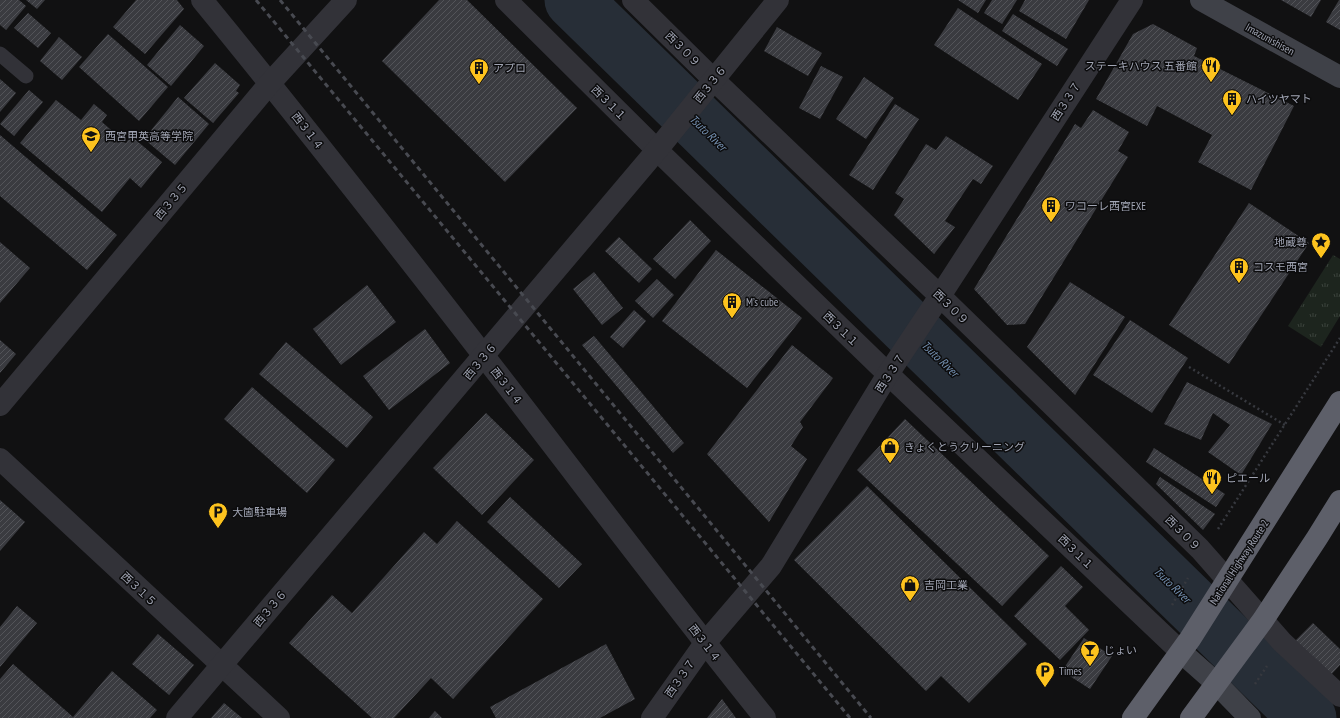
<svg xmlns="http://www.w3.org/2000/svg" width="1340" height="718" font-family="'PT Sans Narrow','Noto Sans JP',sans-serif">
	<defs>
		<pattern id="park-tufts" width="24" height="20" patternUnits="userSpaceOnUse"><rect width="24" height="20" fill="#1d251e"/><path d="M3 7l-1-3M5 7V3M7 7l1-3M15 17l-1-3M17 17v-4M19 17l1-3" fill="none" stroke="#3b423c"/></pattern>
		<pattern id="building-hatch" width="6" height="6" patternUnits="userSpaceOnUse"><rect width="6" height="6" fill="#3a3b40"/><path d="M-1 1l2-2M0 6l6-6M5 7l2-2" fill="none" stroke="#535459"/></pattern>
	</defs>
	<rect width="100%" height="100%" fill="#111112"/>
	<!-- park -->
	<path fill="url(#park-tufts)" d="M1333,255L1340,259V316L1321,347L1288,326Z"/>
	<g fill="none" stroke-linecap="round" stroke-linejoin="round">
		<!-- river -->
		<path stroke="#272e37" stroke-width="57" d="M573,0L1308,718"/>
	</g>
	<!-- building -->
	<g fill="url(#building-hatch)">
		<path d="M0,0H19L26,6L6,30L0,25Z"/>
		<path d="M26,0H45L37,9Z"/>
		<path d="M136,0H177L184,9L145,54L113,27Z"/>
		<path d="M439,0H467L577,108L505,182L382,61Z"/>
		<path d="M958,0H986L978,13Z"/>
		<path d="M992,0H1017L1002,24L984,13Z"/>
		<path d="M1025,0H1089L1066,39L1019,11Z"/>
		<path d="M1281,0H1321L1311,17Z"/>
		<path d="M1339,0H1340V30L1326,22Z"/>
		<path d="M958,8L1042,64L1018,100L934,45Z"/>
		<path d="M28,13L51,33L38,48L14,28Z"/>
		<path d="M1013,14L1068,49L1057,66L1002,31Z"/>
		<path d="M1153,24L1197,48L1194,56L1294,106L1251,190L1198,162L1212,135L1157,106L1147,126L1096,99L1133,34Z"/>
		<path d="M180,25L204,46L171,86L147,65Z"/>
		<path d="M777,27L822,53L808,76L764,51Z"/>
		<path d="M108,34L168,87L139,121L79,67Z"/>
		<path d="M59,37L82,57L62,80L40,61Z"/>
		<path d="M215,63L240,85L236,91L239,93L213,123L184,98Z"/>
		<path d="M821,66L843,77L820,119L799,108Z"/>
		<path d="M864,77L894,98L866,139L836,119Z"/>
		<path d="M0,79L16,93L0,112Z"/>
		<path d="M29,90L43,102L14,136L0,124Z"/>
		<path d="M178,97L209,124L175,165L144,139Z"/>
		<path d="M56,100L81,120L94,104L107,115L102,122L126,143L131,136L162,162L141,188L130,178L102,212L20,143Z"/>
		<path d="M895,104L919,119L873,190L849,175Z"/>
		<path d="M1093,110L1129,132L1118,151L1128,157L1025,324L1007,325L974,289L1075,124L1081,128Z"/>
		<path d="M0,135L117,235L87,270L0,196Z"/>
		<path d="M946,136L993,166L981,184L973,179L945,221L955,227L934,254L894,215L904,199L895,193L926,144L936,150Z"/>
		<path d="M1249,203L1309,243L1229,364L1169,325Z"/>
		<path d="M690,220L711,241L675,279L653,259Z"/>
		<path d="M619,237L652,269L639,283L605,251Z"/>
		<path d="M0,242L30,268L0,303Z"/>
		<path d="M716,250L802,318L747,388L662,321Z"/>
		<path d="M594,272L623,308L602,325L573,289Z"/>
		<path d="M657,279L674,295L653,318L635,301Z"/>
		<path d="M1070,282L1125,317L1075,395L1027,347Z"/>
		<path d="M367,285L396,322L341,365L313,329Z"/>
		<path d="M634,310L646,321L623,348L610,337Z"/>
		<path d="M1130,320L1188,358L1152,413L1093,375Z"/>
		<path d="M425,329L450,363L389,410L363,376Z"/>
		<path d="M594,336L684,443L673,453L582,345Z"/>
		<path d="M0,340L16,354L0,373Z"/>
		<path d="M286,342L373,417L347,448L259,374Z"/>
		<path d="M792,345L833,378L800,422L803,427L791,446L807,459L769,522L707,454Z"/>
		<path d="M1187,382L1272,424L1241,475L1208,452L1230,425L1213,413L1201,440L1164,424Z"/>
		<path d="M252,387L335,460L307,493L224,419Z"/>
		<path d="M486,413L534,460L482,515L433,468Z"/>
		<path d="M905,419L1049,556L1002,606L857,470Z"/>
		<path d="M1154,448L1225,494L1216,507L1146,462Z"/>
		<path d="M1160,477L1215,514L1203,530L1156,484Z"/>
		<path d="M867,486L1027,644L969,703L941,676L926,691L794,560Z"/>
		<path d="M510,497L582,564L559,588L487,522Z"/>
		<path d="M0,500L25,522L0,551Z"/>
		<path d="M457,521L543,599L453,699L431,678L394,718H372L289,643L332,595L352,613L424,532L437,544Z"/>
		<path d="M1061,566L1083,587L1065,606L1089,630L1060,660L1014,616Z"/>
		<path d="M17,606L37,623L0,667V627Z"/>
		<path d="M1313,623L1340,649V665L1329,677L1293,643Z"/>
		<path d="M158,634L194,665L169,695L132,664Z"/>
		<path d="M1084,638L1112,656L1090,689L1062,671Z"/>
		<path d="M606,644L635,699L600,718H496L490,707Z"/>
		<path d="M13,664L73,717L112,671L157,710L150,718H0V679Z"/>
		<path d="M722,699L736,718H707Z"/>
		<path d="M224,703L242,718H211Z"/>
		<path d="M435,711L442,718H429Z"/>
	</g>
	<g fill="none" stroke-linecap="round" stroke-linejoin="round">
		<!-- path -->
		<g stroke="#37393f" stroke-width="2.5" stroke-dasharray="2 3" stroke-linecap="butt">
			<path d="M1189,367L1285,425"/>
			<path d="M1218,529L1340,338"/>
			<path d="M1172,605L1188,578"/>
			<path d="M1255,684L1267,666"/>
		</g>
		<!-- lane -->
		<path stroke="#323238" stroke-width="15" d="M0,54L26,76"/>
		<!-- street -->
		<g stroke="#323238" stroke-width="22">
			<path d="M202,0C298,117 391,236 484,356C578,477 669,599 765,718"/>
			<path d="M506,0L657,150L888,374L1181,652"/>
			<path d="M633,0L713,79L940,296L1200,549L1282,642L1340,696"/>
			<path d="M0,405L270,83L346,0"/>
			<path d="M0,459L279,718"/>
			<path d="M177,718L657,150L778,0"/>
			<path d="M652,718L705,643L771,566L888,374L940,296L1132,0"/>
		</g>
		<!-- secondary -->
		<g stroke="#3f4148" stroke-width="22">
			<path d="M1201,0L1340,77"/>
			<path d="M1181,652L1216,683L1250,718"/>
		</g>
		<!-- highway -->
		<g stroke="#5d5f69" stroke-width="22">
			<path d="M1133,718L1190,639L1340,402"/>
			<path d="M1191,718L1263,620L1317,538L1340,501"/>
		</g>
		<!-- rail -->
		<g stroke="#484a51" stroke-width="3" stroke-dasharray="5 4" stroke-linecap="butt">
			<path d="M256,0L850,718"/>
			<path d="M280,0L871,718"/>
		</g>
	</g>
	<!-- icons -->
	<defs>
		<g id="restaurant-pin" transform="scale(1)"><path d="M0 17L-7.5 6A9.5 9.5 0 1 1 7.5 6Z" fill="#fdc31e" stroke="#0c0c0d"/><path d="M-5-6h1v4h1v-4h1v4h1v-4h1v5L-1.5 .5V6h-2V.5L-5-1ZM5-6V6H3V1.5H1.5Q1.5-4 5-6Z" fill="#111"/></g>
		<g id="building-pin" transform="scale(1)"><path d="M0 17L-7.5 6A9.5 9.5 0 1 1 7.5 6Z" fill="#fdc31e" stroke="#0c0c0d"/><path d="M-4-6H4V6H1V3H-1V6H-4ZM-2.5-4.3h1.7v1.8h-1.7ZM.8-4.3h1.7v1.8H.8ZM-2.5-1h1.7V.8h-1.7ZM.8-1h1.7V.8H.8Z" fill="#111"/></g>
		<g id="school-pin" transform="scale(1)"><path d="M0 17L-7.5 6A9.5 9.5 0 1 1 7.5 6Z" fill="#fdc31e" stroke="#0c0c0d"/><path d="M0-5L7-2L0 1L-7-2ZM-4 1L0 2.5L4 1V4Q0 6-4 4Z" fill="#111"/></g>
		<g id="sight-pin" transform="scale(1)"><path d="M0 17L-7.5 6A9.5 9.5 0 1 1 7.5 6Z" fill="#fdc31e" stroke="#0c0c0d"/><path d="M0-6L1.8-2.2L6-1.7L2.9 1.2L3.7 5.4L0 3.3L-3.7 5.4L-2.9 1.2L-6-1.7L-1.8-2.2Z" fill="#111"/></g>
		<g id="shop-pin" transform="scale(1)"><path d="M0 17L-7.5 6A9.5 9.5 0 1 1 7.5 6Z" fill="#fdc31e" stroke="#0c0c0d"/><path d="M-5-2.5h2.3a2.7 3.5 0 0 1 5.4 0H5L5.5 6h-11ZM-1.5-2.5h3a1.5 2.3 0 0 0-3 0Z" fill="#111"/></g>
		<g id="parking-pin" transform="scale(1)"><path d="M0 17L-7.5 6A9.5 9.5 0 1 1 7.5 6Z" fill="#fdc31e" stroke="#0c0c0d"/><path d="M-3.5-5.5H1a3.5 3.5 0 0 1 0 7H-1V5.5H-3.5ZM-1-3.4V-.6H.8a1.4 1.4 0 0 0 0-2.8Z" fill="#111"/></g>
		<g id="bar-pin" transform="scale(1)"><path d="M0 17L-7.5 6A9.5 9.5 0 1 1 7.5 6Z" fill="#fdc31e" stroke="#0c0c0d"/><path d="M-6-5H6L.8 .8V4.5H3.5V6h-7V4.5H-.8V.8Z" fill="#111"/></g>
	</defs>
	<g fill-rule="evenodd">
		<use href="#restaurant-pin" x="1211" y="66"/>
		<use href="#building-pin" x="479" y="68"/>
		<use href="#building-pin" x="1232" y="99"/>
		<use href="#school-pin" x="91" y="136"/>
		<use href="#building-pin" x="1051" y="206"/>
		<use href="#sight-pin" x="1321" y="242"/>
		<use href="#building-pin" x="1239" y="267"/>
		<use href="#building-pin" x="732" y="302"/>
		<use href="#shop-pin" x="890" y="447"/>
		<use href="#restaurant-pin" x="1212" y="478"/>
		<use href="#parking-pin" x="218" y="512"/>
		<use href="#shop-pin" x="910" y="585"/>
		<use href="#bar-pin" x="1090" y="650"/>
		<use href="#parking-pin" x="1045" y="671"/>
	</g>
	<g text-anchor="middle" stroke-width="3" stroke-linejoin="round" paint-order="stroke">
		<!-- street labels -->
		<g font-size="11" fill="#a1a5b4" stroke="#0c0c0d">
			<text transform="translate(1270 39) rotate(29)" y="4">Imazunishisen</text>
			<text transform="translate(683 49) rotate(45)" y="4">西３０９</text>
			<text transform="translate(710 84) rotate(-51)" y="4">西３３６</text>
			<text transform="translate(1066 101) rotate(-57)" y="4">西３３７</text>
			<text transform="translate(609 103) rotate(45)" y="4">西３１１</text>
			<text transform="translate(308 131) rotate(52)" y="4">西３１４</text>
			<text transform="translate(171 201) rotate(-50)" y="4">西３３５</text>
			<text transform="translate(951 307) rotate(44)" y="4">西３０９</text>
			<text transform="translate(841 329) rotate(44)" y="4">西３１１</text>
			<text transform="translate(480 361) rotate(-50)" y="4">西３３６</text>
			<text transform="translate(890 373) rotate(-57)" y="4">西３３７</text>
			<text transform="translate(507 386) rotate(52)" y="4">西３１４</text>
			<text transform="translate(1183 533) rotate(45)" y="4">西３０９</text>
			<text transform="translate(1076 552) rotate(44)" y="4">西３１１</text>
			<text transform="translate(1239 562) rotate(-57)" y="4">National Highway Route 2</text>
			<text transform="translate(139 589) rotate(43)" y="4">西３１５</text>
			<text transform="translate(270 608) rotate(-50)" y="4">西３３６</text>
			<text transform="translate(705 643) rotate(52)" y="4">西３１４</text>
			<text transform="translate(680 678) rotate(-55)" y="4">西３３７</text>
		</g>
		<!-- poi labels -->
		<g font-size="11" fill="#a1a5b4" stroke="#0c0c0d" text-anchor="start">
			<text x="1197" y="70" text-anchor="end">ステーキハウス 五番館</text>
			<text x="493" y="72">アプロ</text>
			<text x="1246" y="103">ハイツヤマト</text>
			<text x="105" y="140">西宮甲英高等学院</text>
			<text x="1065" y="210">ワコーレ西宮EXE</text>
			<text x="1307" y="246" text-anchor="end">地蔵尊</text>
			<text x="1253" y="271">コスモ西宮</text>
			<text x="746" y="306">M’s cube</text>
			<text x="904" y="451">きょくとうクリーニング</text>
			<text x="1226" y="482">ピエール</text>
			<text x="232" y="516">大箇駐車場</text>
			<text x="924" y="589">吉岡工業</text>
			<text x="1104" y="654">じょい</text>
			<text x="1059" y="675">Times</text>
		</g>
		<!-- water labels -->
		<g font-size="12" font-style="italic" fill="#7591b2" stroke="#0c0c0d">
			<text transform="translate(708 133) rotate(44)" y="4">Tsuto River</text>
			<text transform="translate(940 359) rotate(44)" y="4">Tsuto River</text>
			<text transform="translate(1172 585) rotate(44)" y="4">Tsuto River</text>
		</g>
	</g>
</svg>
